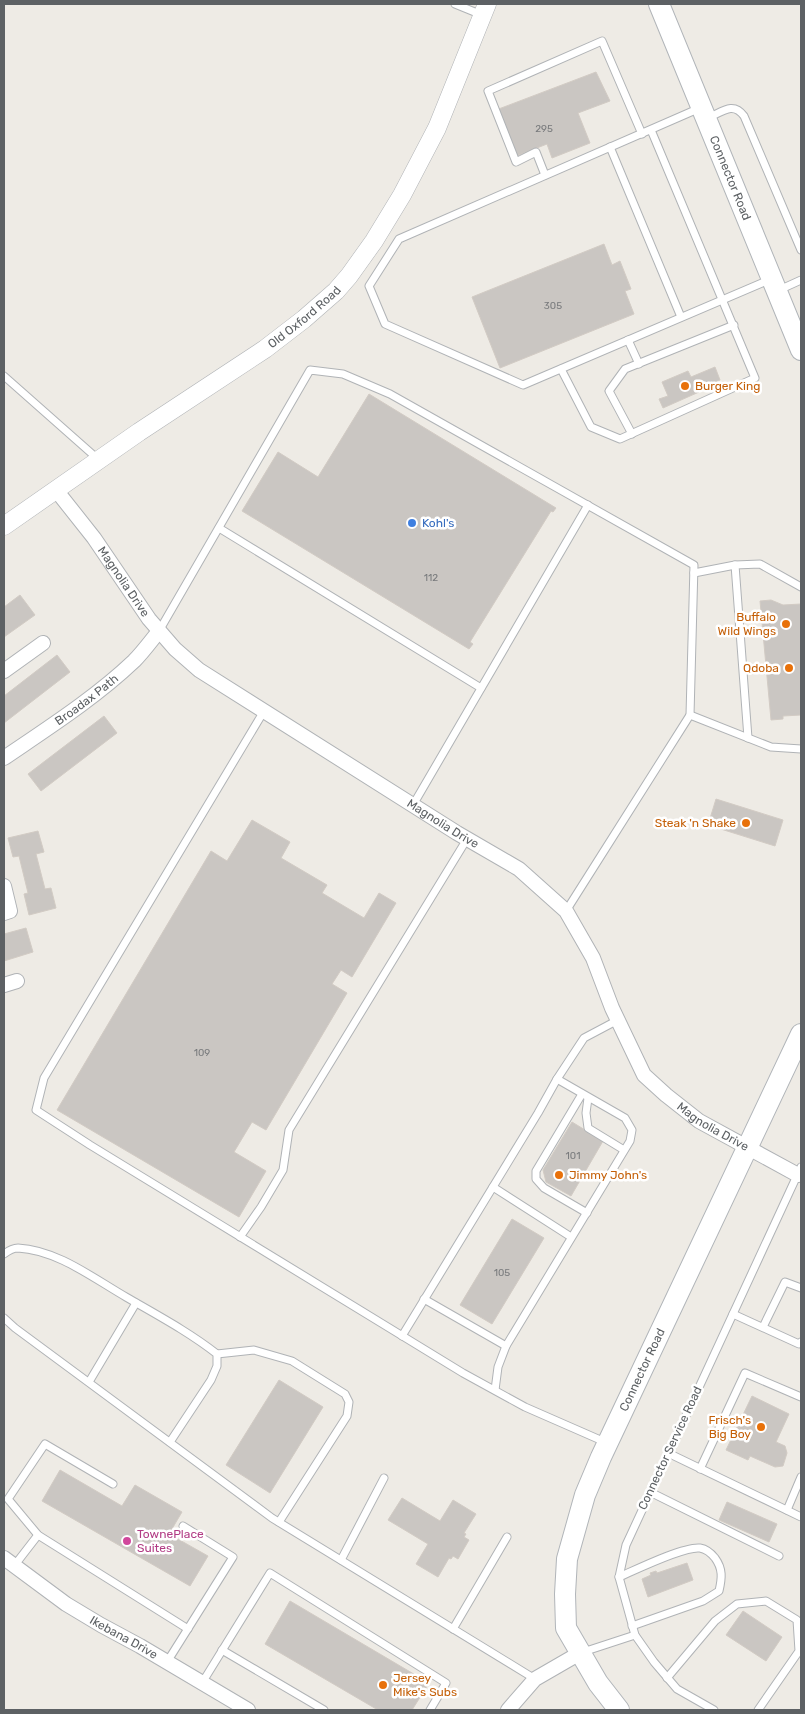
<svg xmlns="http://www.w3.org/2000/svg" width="805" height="1714" font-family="Rubik,sans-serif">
	<rect width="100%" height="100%" fill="#eeebe5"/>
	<!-- building -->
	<g fill="#cac6c2" stroke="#d2cbc4">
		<path d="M596,72L610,101L578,113L590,143L552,158L547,144L514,157L496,110Z"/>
		<path d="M604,244L612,265L620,261L631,289L625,291L634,314L500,368L472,297Z"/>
		<path d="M715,367L720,380L698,389L699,392L663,408L659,399L668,396L662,382L688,371L691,377Z"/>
		<path d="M369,394L556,508L553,512L551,511L470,642L473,644L469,649L242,511L278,452L318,477Z"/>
		<path d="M20,595L35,615L4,637V607Z"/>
		<path d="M771,600L783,605L801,604V715L783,716V719L771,720L760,601Z"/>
		<path d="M57,655L70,672L4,723V696Z"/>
		<path d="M104,716L117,733L41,791L28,774Z"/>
		<path d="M716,799L783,820L775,846L708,825Z"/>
		<path d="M252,820L290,842L281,858L327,885L322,893L364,918L379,893L396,903L352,977L341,970L332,984L347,993L266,1130L252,1122L234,1152L266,1171L239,1217L57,1110L211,851L227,861Z"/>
		<path d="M38,831L44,852L36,854L45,889L51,888L56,908L29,915L24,894L28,893L19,856L13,857L8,838Z"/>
		<path d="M26,928L33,952L4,961V934Z"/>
		<path d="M572,1122L603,1141L571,1196L546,1182L543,1170Z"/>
		<path d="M512,1219L544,1238L492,1324L460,1305Z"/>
		<path d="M279,1380L323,1407L270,1493L226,1465Z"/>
		<path d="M752,1396L789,1414L776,1442L785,1446L787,1453L783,1466L775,1467L750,1456L748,1460L726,1450Z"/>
		<path d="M60,1470L122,1506L135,1485L182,1512L169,1534L208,1556L190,1586L42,1501Z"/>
		<path d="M402,1498L440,1521L453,1500L476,1514L464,1533L466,1534L464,1537L469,1540L458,1559L453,1556L451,1559L449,1558L438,1577L416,1564L428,1544L388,1520Z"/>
		<path d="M727,1502L777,1524L769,1542L719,1520Z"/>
		<path d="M687,1563L693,1580L648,1597L642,1579L651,1575L650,1573L656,1571L657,1573Z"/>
		<path d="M290,1601L429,1683L412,1710H378L265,1644Z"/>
		<path d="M743,1611L782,1637L766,1661L726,1635Z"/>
	</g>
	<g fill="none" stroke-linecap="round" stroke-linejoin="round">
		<!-- service casing -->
		<g stroke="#b0b3b6" stroke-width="9">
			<g id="service">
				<path d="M455,4L482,15"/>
				<path d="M700,108L399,239L369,286L385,324L523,385L769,280"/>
				<path d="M708,118C722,112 733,101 744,116L801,250"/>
				<path d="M610,147L681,317"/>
				<path d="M545,175L536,152L516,162L488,91L602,41L642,134"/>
				<path d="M779,290L801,280"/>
				<path d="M628,340L639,364"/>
				<path d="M561,369L591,427L620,439L755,378L651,130"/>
				<path d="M4,376L99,460"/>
				<path d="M632,434L609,391L625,369L734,325"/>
				<path d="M219,528L481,688"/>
				<path d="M735,565L748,738"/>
				<path d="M694,573L735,565L760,564L801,587"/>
				<path d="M159,631L310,370L343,374L390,394L694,565L690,715L566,911"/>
				<path d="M264,711L44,1078L36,1110L90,1145L463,1373L525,1407L605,1442"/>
				<path d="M690,715L771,747L801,749"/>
				<path d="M413,805L588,505"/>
				<path d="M582,1094L536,1171V1179L544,1188L587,1213"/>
				<path d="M588,1098L586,1113L588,1128L624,1150"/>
				<path d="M493,1187L571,1237"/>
				<path d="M240,1237L261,1207L283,1170L289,1130L467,839"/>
				<path d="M4,1254C8,1251 13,1248 18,1248C57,1250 93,1278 126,1297C157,1315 189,1332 217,1354V1366L211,1380L170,1442"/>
				<path d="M424,1299L506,1346"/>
				<path d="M733,1314L799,1344L801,1342"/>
				<path d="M4,1318L15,1328L272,1518L535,1679"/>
				<path d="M763,1327L785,1282L801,1288"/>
				<path d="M402,1336L538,1113L557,1079L584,1038L618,1020"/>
				<path d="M217,1354L254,1350L292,1361L345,1394L349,1402L347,1416L279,1522"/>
				<path d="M89,1382L136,1303"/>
				<path d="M495,1390L498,1367L506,1346L630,1141L632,1130L625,1118L557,1079"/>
				<path d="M668,1453L801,1517"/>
				<path d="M700,1469L745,1373L801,1397"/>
				<path d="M113,1484L45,1444L8,1499L38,1535L188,1629"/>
				<path d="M650,1492L779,1556"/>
				<path d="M787,1510L801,1477"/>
				<path d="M341,1560L384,1478"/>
				<path d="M14,1566L38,1535"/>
				<path d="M619,1577C635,1570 684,1546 700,1548C706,1549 711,1553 715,1558C723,1569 722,1578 719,1591L703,1601L632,1626"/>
				<path d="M453,1629L507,1537"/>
				<path d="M222,1650L324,1710"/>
				<path d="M583,1652L635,1635"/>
				<path d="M167,1662L233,1557L183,1526"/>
				<path d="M667,1678L715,1621L737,1604L766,1601L797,1620L799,1651L758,1710"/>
				<path d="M202,1683L270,1573L446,1683L430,1710"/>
				<path d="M714,1710L677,1689L654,1662L635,1635L619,1577L626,1545L801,1167"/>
			</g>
		</g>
		<!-- minor casing -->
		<g stroke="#b0b3b6" stroke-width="16">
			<g id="minor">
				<path id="s1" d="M56,490L94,538L149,619L175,649L199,670L457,833L519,869L566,911L593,958L612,1008L644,1075L666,1095L699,1121L798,1175"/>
				<path d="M4,671L43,643"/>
				<path id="s2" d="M4,758C48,728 95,698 134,661C143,652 151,641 159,631"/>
				<path d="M4,886L10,911L4,913"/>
				<path d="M4,985L17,981"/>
				<path id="s3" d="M4,1558L66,1604L101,1625L140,1646L248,1710"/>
				<path d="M508,1710L535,1679L580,1653"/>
			</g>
		</g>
		<!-- tertiary casing -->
		<g stroke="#b0b3b6" stroke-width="19">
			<g id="tertiary">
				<path id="s4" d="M4,526L139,432L265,349L304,319L336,291L349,276L374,241L402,195L437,128L487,4"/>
			</g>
		</g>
		<!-- secondary casing -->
		<g stroke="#b1b5b9" stroke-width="22">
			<g id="secondary">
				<path id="s5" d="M659,4L801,350"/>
				<path id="s6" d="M619,1710L598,1683L566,1628L565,1594L567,1559L585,1495L601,1457L801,1034"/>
			</g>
		</g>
		<!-- service -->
		<use href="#service" stroke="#fff" stroke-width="7"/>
		<!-- minor -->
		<use href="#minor" stroke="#fff" stroke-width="14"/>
		<!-- tertiary -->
		<use href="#tertiary" stroke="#fff" stroke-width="18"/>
		<!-- secondary -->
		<use href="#secondary" stroke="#fff" stroke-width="20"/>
	</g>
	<!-- markers -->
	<g fill="#e8710a" stroke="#fff" stroke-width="2">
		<circle cx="685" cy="386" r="5"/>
		<circle cx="786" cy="624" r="5"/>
		<circle cx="789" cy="668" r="5"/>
		<circle cx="746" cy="823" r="5"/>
		<circle cx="559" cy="1175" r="5"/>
		<circle cx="761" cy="1427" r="5"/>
		<circle cx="383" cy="1685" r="5"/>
	</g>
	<circle fill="#3f7fe0" stroke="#fff" stroke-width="2" cx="412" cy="523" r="5"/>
	<circle fill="#d1479c" stroke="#fff" stroke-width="2" cx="127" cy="1541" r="5"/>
	<g text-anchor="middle" stroke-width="5" stroke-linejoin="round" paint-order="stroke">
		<!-- number labels -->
		<g font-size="10" fill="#787a7c">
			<text x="544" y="132">295</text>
			<text x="553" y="309">305</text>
			<text x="431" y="581">112</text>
			<text x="202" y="1056">109</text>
			<text x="573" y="1159">101</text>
			<text x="502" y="1276">105</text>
		</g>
		<!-- street labels -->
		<g font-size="12" fill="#5d6164" stroke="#fff">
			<text dy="4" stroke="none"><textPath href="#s5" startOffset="188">Connector Road</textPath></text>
			<text dy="4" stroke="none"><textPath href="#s4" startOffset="366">Old Oxford Road</textPath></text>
			<text dy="4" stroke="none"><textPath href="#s1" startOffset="114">Magnolia Drive</textPath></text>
			<text dy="4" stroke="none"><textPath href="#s2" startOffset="101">Broadax Path</textPath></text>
			<text dy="4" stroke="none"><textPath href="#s1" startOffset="519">Magnolia Drive</textPath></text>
			<text dy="4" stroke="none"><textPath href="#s1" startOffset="939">Magnolia Drive</textPath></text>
			<text dy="4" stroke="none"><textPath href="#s6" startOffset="371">Connector Road</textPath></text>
			<text transform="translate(670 1448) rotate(-65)" y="4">Connector Service Road</text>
			<text dy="4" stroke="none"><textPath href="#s3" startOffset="144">Ikebana Drive</textPath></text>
		</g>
		<!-- food labels -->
		<g font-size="12" fill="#c56008" stroke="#fff" text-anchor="end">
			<text x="695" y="390" text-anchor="start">Burger King</text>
			<text x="776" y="621">Buffalo<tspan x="776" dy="14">Wild Wings</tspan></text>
			<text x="779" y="672">Qdoba</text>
			<text x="736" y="827">Steak 'n Shake</text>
			<text x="569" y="1179" text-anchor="start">Jimmy John's</text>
			<text x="751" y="1424">Frisch's<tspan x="751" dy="14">Big Boy</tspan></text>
			<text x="393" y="1682" text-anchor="start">Jersey<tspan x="393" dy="14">Mike's Subs</tspan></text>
		</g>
		<!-- shop labels -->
		<g font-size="12" fill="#366cbe" stroke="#fff" text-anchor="start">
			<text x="422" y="527">Kohl's</text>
		</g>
		<!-- hotel labels -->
		<g font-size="12" fill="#b23c85" stroke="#fff" text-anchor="start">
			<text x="137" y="1538">TownePlace<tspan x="137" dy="14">Suites</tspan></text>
		</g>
	</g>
	<!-- border -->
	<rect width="805" height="1714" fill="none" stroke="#5d6164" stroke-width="10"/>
</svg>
